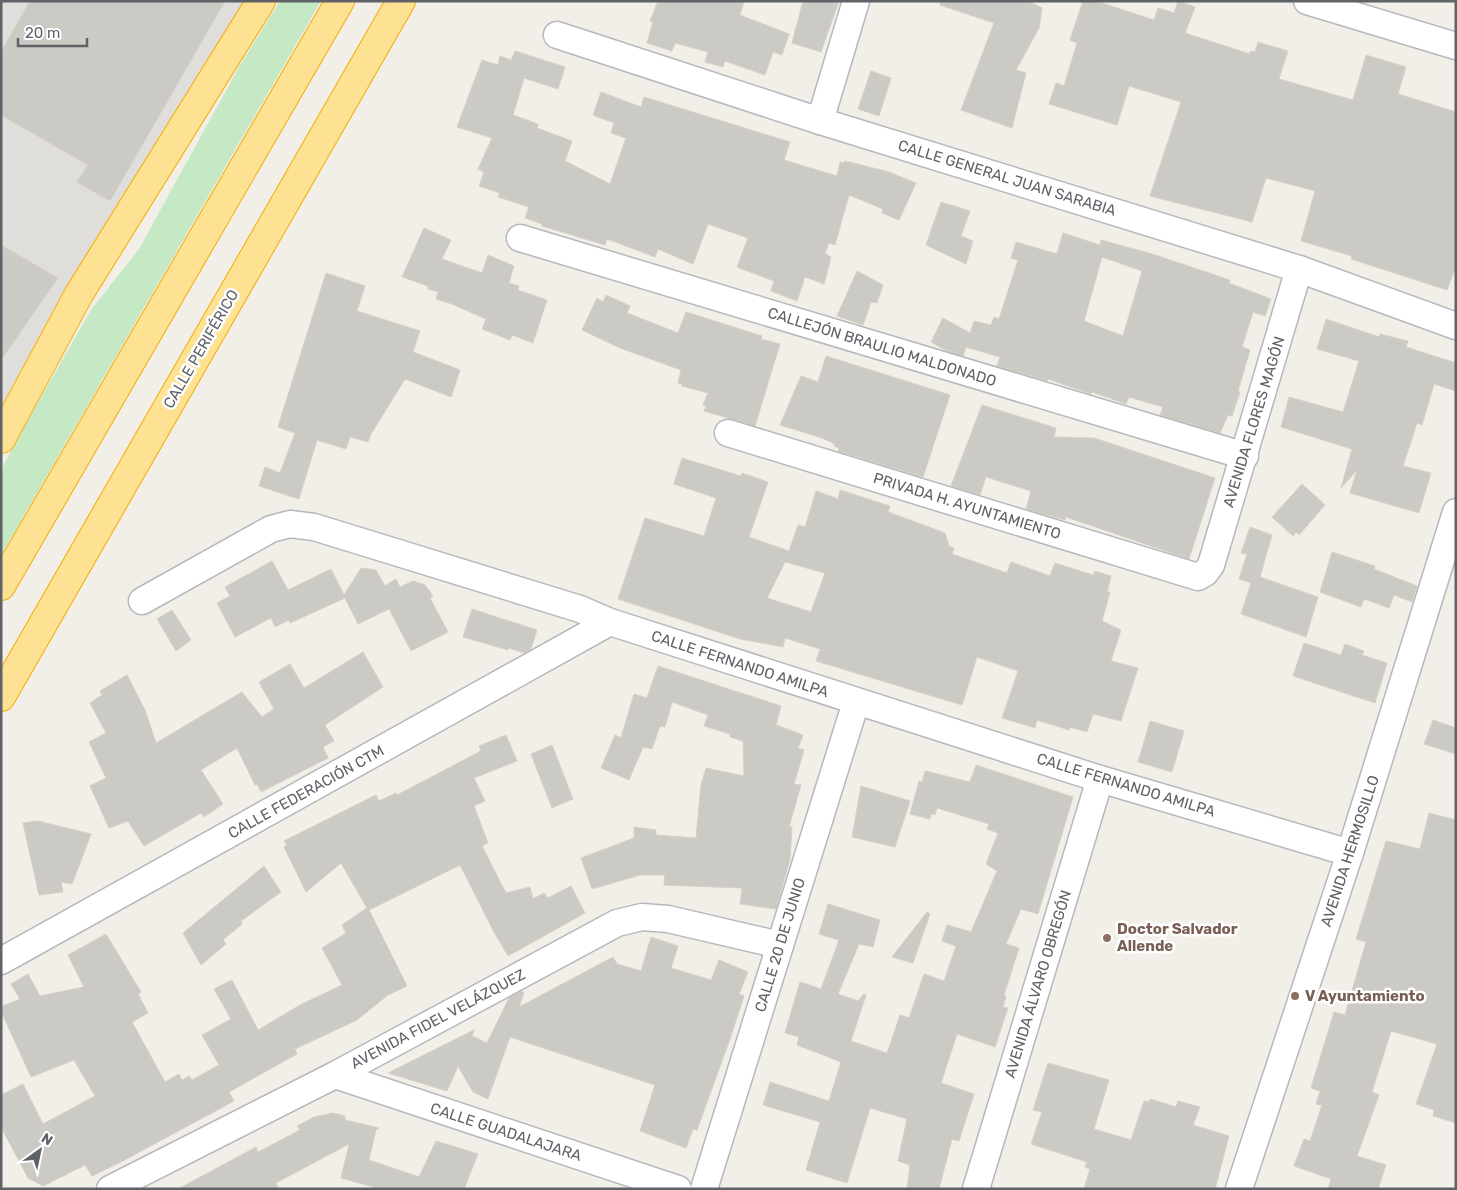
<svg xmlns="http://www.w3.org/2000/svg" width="1457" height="1190" font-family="Rubik,sans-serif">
	<rect width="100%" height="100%" fill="#f1efe8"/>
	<!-- industrial -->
	<path fill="#e0deda" d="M1,1H250L95,259L1,409Z"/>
	<!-- green -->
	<path fill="#c5e8c5" d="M280,1H321L1,555V470L17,439L91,310L139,249L239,67Z"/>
	<!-- building -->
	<g fill="#cccac5" stroke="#d6d1c6" fill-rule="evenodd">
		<path d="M30,1H225L110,201L77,182L88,165L1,115V52Z"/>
		<path d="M658,1H744L740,15L789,34L782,55L773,52L765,75L725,61L723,67L705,62L708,52L675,43L672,51L647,43L653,22L650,21Z"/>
		<path d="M803,1H839L821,52L792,43Z"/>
		<path d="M940,1H1028L1042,8L1039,28L1016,70L1026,73L1012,128L961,110L994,23L940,5Z"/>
		<path d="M1083,1H1096L1154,20L1158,8L1174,13L1178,1L1195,7L1185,33L1250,54V51L1255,52L1258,42L1288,51L1279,79L1353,100L1366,55L1406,67L1398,94L1456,112V266L1447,290L1351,259L1352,256L1301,241L1315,191L1266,178L1252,222L1150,196L1181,102L1129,86L1117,125L1049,104L1056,83L1064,86L1077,43L1070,40Z"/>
		<path d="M515,51L565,67L558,89L524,78L513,115L538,124L537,128L572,141L565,161L610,184L626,138L611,133L614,123L593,115L601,92L641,107L644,97L790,142L784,160L837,176L840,162L844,163L845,161L889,172L916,183L899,220L882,213L883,209L849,195L835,245L829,243L825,253L831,257L824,284L805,277L797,301L771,291L774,281L737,267L748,238L708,224L693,264L658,249L655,257L607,239L605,245L542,226V224L525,218L529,207L498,197L500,193L479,186L484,172L478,169L492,138L457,127L482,60L498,65L500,56L511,60Z"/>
		<path d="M871,71L891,78L879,116L858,109Z"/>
		<path d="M941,202L970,211L961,236L973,241L966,264L926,245Z"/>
		<path d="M424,228L451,240L442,259L482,273L488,255L514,266L509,283L519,286L518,290L547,300L533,343L512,335L510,340L482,329L486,319L452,304L436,299L438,292L428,289V286L402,277Z"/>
		<path d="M1063,233L1100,245L1101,240L1152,254L1230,280L1229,283L1271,299L1265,316L1253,312L1242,347L1250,350L1238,391L1240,392L1232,416L1228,415L1220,433L1160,415L1163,407L1129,397L1126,404L1092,392L1091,394L1048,379L1047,381L997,366L1000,357L966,347L963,356L947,351L931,342L943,318L970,333L974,321L991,325L994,317L999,319L1018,260L1011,258L1016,242L1057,254ZM1102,257L1142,271L1123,336L1084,321Z"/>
		<path d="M1,245L58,278L1,360Z"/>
		<path d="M857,271L883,285L877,303L871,302L863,325L837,316Z"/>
		<path d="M326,273L365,286L357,311L420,331L413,352L460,370L451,397L405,379L371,434L368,442L350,437L346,449L317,440L299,499L259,486L265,467L280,473L295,433L278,427Z"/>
		<path d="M606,295L630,306L627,313L678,333L686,312L762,336L761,339L780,344L755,426L704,411L706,406L703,405L708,393L682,386V384L678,383L681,370L620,348L582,330L597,298L603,302Z"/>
		<path d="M1326,319L1379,337L1380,334L1408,341L1406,347L1456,363V391L1434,384L1422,425L1417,423L1403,466L1431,473L1419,513L1350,493L1357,470L1341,488L1352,449L1281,427L1289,397L1343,412L1359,361L1317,349Z"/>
		<path d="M826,356L950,395L923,477L838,451L839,448L834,446L835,444L822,438L780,425L801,376L818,382Z"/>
		<path d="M982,405L1056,428L1054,437L1094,438L1215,478L1189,559L1066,517L1065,520L1026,509L1031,491L986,477L980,495L951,486Z"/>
		<path d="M682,458L741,476L742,473L768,482L749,537L789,551L798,525L805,527L816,491L838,499L840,490L890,506L888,512L945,533L949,546L954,548L952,554L1007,573L1011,562L1050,576L1055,563L1093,575L1095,571L1111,576L1107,592H1110L1102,621L1121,630L1111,661L1138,668L1121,721L1093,714L1087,732L1070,727L1069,730L1037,720L1035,728L1002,718L1018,671L977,657L962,705L816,661L820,649L785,638L783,647L740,639L618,599L645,518L704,536L716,498L674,484ZM785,562L825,573L811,612L767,598Z"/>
		<path d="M1302,484L1325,505L1299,535L1296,532L1293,536L1272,517Z"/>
		<path d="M1250,527L1272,535L1260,577L1318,597L1306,637L1241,614L1251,583L1239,579L1247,554L1241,553Z"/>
		<path d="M1332,552L1375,566L1374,569L1417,586L1412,602L1394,595L1389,608L1364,599L1361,607L1320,592Z"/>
		<path d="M272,561L288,590L331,569L344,595L361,568L376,570L385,586L396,579L400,587L413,581L425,585L433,596L430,598L448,632L411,651L389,609L358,624L345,598L290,623L289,620L275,627L271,618L235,637L217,603L230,596L225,587Z"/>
		<path d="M472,609L537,630L531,649L524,653L509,648L508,650L463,637Z"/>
		<path d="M172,610L191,640L176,651L157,619Z"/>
		<path d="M1304,643L1341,655L1345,644L1364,651L1362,655L1387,663L1375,703L1293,676Z"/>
		<path d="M363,652L383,687L325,725L334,741L323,747L328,758L261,792L257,784L255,785L237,748L201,770L223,804L204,817L201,813L144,846L128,821L109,828L90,786L106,778L89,742L106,733L90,703L102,695L100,691L127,675L145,710L156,743L242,692L262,717L274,709L259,682L290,664L304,688Z"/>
		<path d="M658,666L781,706L776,725L803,735L798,748L804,750L794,784L801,785L789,827H792L790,859L776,909L740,904L742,888L664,885L665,875H640L592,889L581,858L634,838V827L656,830V835L696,838L701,785L706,768L744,776L743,741L730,737V734L704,726L708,715L672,702L665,727L660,726L652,749L643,747L629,780L601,768L615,735L621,738L634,694L647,698Z"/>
		<path d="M1433,720L1456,728V754L1424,744Z"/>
		<path d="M1150,721L1184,731L1172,772L1138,762Z"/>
		<path d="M506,735L517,761L474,778L485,801L474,806L488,843L482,846L506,893L530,887L533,899L544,893L548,898L571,886L585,913L508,956L494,932L460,865L369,910L407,986L388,995L357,1020L295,1049L297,1054L229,1092L234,1101L121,1162L92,1176L85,1165L43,1186L28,1178L1,1127V1095L23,1084L43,1124L95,1096L74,1060L31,1077L1,1011V1007L20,999L11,984L28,974L40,996L84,987L68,955L106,934L141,992L138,994L148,1013L132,1022L165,1082L179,1074L182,1080L189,1076L192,1080L219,1065L202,1035L231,1019L214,989L232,980L258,1030L300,1005L342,985L322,948L346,933L342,925L367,908L341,863L306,892L284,847L287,845L284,841L376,795L379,801L396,793L397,795L481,751L479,746Z"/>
		<path d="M552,745L573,799L552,808L531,754Z"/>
		<path d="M976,765L1073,797L1038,914L1021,909L1006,944L1019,948L1004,995L1006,996L1003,1007L1008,1008L995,1047L957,1034L941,1083L974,1094L959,1141L952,1139L939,1189H907L910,1165L898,1161L907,1119L870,1108L847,1183L806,1170L820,1122L763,1105L770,1082L829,1101L841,1062L797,1045L799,1037L785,1033L800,982L821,989L839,940L819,934L828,904L880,920L873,947L859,944L838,994L858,1001L864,994L866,995L851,1041L887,1053L900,1015L909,1018L924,974L944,981L956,946L942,941L947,925L971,932L997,871L986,864L998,833L987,829L989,824L937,808L935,815L931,814L930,819L910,814L919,781L922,782L925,771L970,782Z"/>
		<path d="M861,786L910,801L895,847L852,837Z"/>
		<path d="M1429,813L1456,820V1123L1433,1116L1434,1110L1416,1104L1437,1044L1391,1031L1372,1092L1379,1095L1357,1156L1386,1165L1378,1189H1328L1331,1179L1294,1166L1304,1139L1310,1141L1322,1105L1316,1104L1320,1091L1311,1088L1334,1012L1345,1015L1366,942L1356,939L1386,841L1420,849Z"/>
		<path d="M38,821L91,834L72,884L61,882L63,892L39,895L23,823Z"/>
		<path d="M264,866L281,892L241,921L242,924L223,940L226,944L201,965L183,933Z"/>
		<path d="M927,912L930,914L913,963L892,957Z"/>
		<path d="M651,937L678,946L671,968L711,980L719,960L748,972L739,994L744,996L730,1039L697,1130L693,1129L686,1148L640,1131L655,1085L510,1037L488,1099L473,1092L458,1066L447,1091L388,1073L474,1030L472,1036L487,1043L509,998L522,991L524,993L519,1007L613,957L617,964L641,971Z"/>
		<path d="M1048,1063L1109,1080L1094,1129L1131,1140L1144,1101L1149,1102L1150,1099L1176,1107L1178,1101L1200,1107L1193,1125L1229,1136L1215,1189H1084L1090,1169L1085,1167L1087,1162L1031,1144L1042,1112L1033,1110Z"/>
		<path d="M333,1113L345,1116V1120L379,1128L376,1130L369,1160L419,1177L436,1141L478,1154L464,1189H381L341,1178L349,1144L276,1183L279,1189H178L256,1147L258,1152L300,1130L297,1126L314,1117Z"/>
	</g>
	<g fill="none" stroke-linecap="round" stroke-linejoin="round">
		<!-- minor casing -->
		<g stroke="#b5b8bc" stroke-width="29">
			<g id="minor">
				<path d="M1307,1L1456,46"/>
				<path d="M557,35L820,121L1299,269L1456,326"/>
				<path d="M820,121L856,1"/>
				<path d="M520,238L1245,456"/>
				<path d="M728,433L1198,577L1205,573L1211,565L1299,269"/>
				<path d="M142,601L271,529L290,524L314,527L580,609L610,622L1100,779L1350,853"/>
				<path d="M1,961L610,622"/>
				<path d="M335,1075L678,1189"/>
				<path d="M110,1189L335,1075L617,923L642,917L668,919L780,945"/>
				<path d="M704,1189L856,702"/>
				<path d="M976,1189L1100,779"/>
				<path d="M1239,1189L1350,853L1456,512"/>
			</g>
		</g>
		<!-- highway casing -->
		<g stroke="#f9ab00" stroke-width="30">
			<g id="highway">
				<path d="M1,439L79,294L261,1"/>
				<path d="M1,586L340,1"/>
				<path d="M1,697L401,1"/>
			</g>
		</g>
		<!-- minor -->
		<use href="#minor" stroke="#fff" stroke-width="26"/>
		<!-- highway -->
		<use href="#highway" stroke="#fde293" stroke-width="28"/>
	</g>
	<!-- markers -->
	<g fill="#8d6e63" stroke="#fff" stroke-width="2">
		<circle cx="1107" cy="938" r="5"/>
		<circle cx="1295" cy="996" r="5"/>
	</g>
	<g text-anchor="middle" stroke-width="5" stroke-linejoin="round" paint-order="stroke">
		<!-- street labels -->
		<g font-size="15" fill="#5f6368" stroke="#fff">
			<text transform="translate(1007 178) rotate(17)" y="5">CALLE GENERAL JUAN SARABIA</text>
			<text transform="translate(882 347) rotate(17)" y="5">CALLEJÓN BRAULIO MALDONADO</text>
			<text transform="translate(201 349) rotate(-60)" y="5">CALLE PERIFÉRICO</text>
			<text transform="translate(1254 422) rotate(-73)" y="5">AVENIDA FLORES MAGÓN</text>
			<text transform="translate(967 506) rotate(17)" y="5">PRIVADA H. AYUNTAMIENTO</text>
			<text transform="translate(740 664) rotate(18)" y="5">CALLE FERNANDO AMILPA</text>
			<text transform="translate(1126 785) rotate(17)" y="5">CALLE FERNANDO AMILPA</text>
			<text transform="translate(306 792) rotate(-29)" y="5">CALLE FEDERACIÓN CTM</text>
			<text transform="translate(1350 851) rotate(-72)" y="5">AVENIDA HERMOSILLO</text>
			<text transform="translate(780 945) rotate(-73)" y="5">CALLE 20 DE JUNIO</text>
			<text transform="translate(1038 984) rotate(-73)" y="5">AVENIDA ÁLVARO OBREGÓN</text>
			<text transform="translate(438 1019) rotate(-28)" y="5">AVENIDA FIDEL VELÁZQUEZ</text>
			<text transform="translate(506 1132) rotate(18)" y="5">CALLE GUADALAJARA</text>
		</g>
		<!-- education labels -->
		<g font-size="15" font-weight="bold" fill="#785e54" stroke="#fff" text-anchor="start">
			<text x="1117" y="934">Doctor Salvador<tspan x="1117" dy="17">Allende</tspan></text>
			<text x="1305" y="1001">V Ayuntamiento</text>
		</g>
	</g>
	<!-- border -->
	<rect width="1457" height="1190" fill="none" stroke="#5f6368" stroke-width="5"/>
	<!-- north arrow -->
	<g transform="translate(40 1150) rotate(33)" stroke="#ffffff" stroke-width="4" paint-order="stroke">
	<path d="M0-4L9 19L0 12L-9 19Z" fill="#5f6368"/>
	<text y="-8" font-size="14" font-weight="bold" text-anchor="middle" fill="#5f6368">N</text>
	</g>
	<!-- scale -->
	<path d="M18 38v8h69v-8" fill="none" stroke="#5f6368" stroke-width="2.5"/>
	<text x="25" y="38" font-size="15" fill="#5f6368" stroke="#ffffff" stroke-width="4" paint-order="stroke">20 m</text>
</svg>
